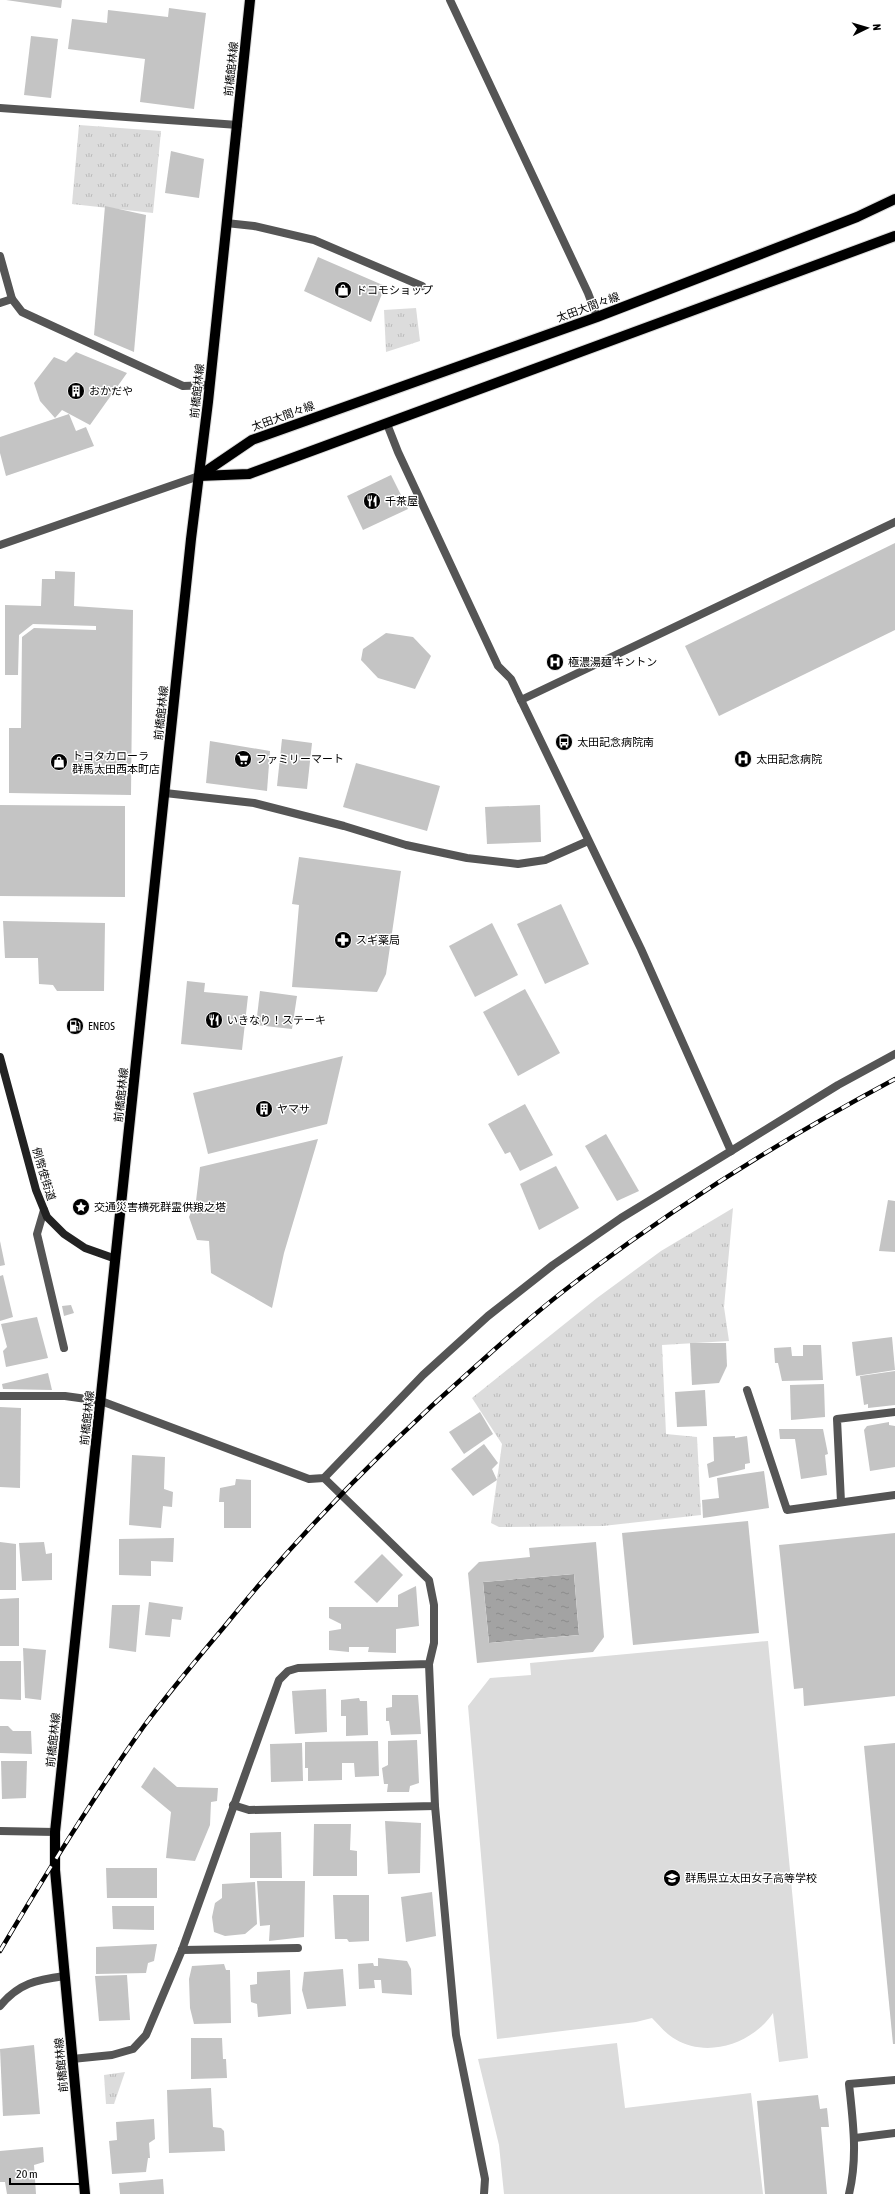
<svg xmlns="http://www.w3.org/2000/svg" width="895" height="2194" font-family="'Asap Condensed','Noto Sans JP',sans-serif">
	<defs>
		<pattern id="grass-tufts" width="24" height="20" patternUnits="userSpaceOnUse"><rect width="24" height="20" fill="#dcdcdc"/><path d="M3 7l-1-3M5 7V3M7 7l1-3M15 17l-1-3M17 17v-4M19 17l1-3" fill="none" stroke="#bbb"/></pattern>
		<pattern id="water-ripples" width="26" height="14" patternUnits="userSpaceOnUse"><rect width="26" height="14" fill="#a3a3a3"/><path d="M2 4q2-2 4 0t4 0M15 11q2-2 4 0t4 0" fill="none" stroke="#8b8b8b"/></pattern>
	</defs>
	<rect width="100%" height="100%" fill="#fff"/>
	<!-- grass -->
	<g fill="url(#grass-tufts)">
		<path d="M79,125L161,131L153,213L72,204Z"/>
		<path d="M416,308L420,341L386,352L384,310Z"/>
		<path d="M733,1208L724,1307L729,1341L662,1345L666,1434L697,1437L701,1515L603,1526L499,1527L491,1523L502,1444L472,1398L597,1298L661,1251Z"/>
		<path d="M125,2072L114,2104H106L104,2075Z"/>
	</g>
	<!-- green -->
	<g fill="#dcdcdc">
		<path d="M768,1641L808,2058L779,2062L773,2013C753,2043 708,2059 675,2039C666,2034 659,2025 652,2018L636,2022L497,2039L468,1706L490,1678L531,1675L530,1663Z"/>
		<path d="M617,2043L625,2108L751,2093L763,2194H504L499,2145L478,2059Z"/>
	</g>
	<!-- water -->
	<path fill="url(#water-ripples)" d="M574,1574L579,1635L489,1643L483,1582Z"/>
	<!-- building -->
	<g fill="#c4c4c4" fill-rule="evenodd">
		<path d="M6,0H62L61,8Z"/>
		<path d="M169,8L206,13L194,109L140,102L145,59L68,49L72,19L107,23L108,10L168,17Z"/>
		<path d="M31,36L58,39L51,98L24,95Z"/>
		<path d="M171,151L204,159L199,198L165,193Z"/>
		<path d="M105,206L146,215L134,352L94,335Z"/>
		<path d="M318,257L385,286L371,322L304,291Z"/>
		<path d="M76,352L127,373L90,425L62,410L55,418L40,401L34,383L54,357L66,362Z"/>
		<path d="M69,414L76,431L86,427L94,446L6,476L0,453V437Z"/>
		<path d="M391,475L408,509L363,530L347,496Z"/>
		<path d="M895,543V630L719,716L685,646Z"/>
		<path d="M55,571L75,572L74,606L133,610L131,795L9,793V728H21L22,637L34,628L96,630V626L33,624L19,635L18,675H5V605L41,606L42,579H55Z"/>
		<path d="M386,633L413,637L431,656L415,689L378,678L361,660L363,649Z"/>
		<path d="M282,739L312,743L307,789L277,786Z"/>
		<path d="M210,741L270,751L267,791L206,783Z"/>
		<path d="M356,763L440,786L427,831L343,807Z"/>
		<path d="M0,805L125,806V897L0,896Z"/>
		<path d="M540,805L541,842L487,844L485,807Z"/>
		<path d="M299,857L401,871L386,974L377,992L292,987L299,905L292,904Z"/>
		<path d="M561,904L589,964L545,984L517,924Z"/>
		<path d="M3,921L105,923L104,991H57L53,985L39,984L38,958H5Z"/>
		<path d="M492,923L518,975L475,997L449,946Z"/>
		<path d="M187,981L205,983L204,992L248,996L242,1050L181,1044Z"/>
		<path d="M525,989L560,1053L518,1076L483,1012Z"/>
		<path d="M260,991L297,996L292,1029L256,1025Z"/>
		<path d="M343,1056L327,1124L208,1154L193,1093Z"/>
		<path d="M525,1104L553,1155L520,1171L510,1152L505,1154L488,1124Z"/>
		<path d="M606,1134L639,1191L617,1201L585,1146Z"/>
		<path d="M318,1139L284,1253L272,1308L211,1273L209,1241L197,1240L189,1217L196,1201L200,1167Z"/>
		<path d="M556,1166L579,1208L539,1230L520,1184Z"/>
		<path d="M888,1200L895,1201V1252L879,1251Z"/>
		<path d="M0,1241L5,1265L0,1266Z"/>
		<path d="M3,1275L13,1317L0,1321V1276Z"/>
		<path d="M71,1305L74,1313L64,1316L62,1306Z"/>
		<path d="M37,1317L48,1358L6,1367L3,1351L7,1347L1,1324Z"/>
		<path d="M892,1337L895,1370L856,1376L852,1342Z"/>
		<path d="M690,1343H726L727,1366L719,1383L692,1385Z"/>
		<path d="M803,1345H821L823,1380L782,1381L778,1363H775L774,1348L791,1347L792,1356H803Z"/>
		<path d="M895,1371V1405L868,1408V1404L864,1405L860,1376Z"/>
		<path d="M48,1373L52,1390L3,1389L2,1384Z"/>
		<path d="M824,1384L825,1417L791,1420L790,1385Z"/>
		<path d="M705,1390L707,1426L677,1427L675,1392Z"/>
		<path d="M0,1407L21,1408L20,1488L0,1487Z"/>
		<path d="M480,1412L493,1434L464,1454L449,1432Z"/>
		<path d="M889,1422V1425L895,1426V1467L870,1471L864,1430L867,1426Z"/>
		<path d="M779,1429H823L828,1454L825,1455L827,1475L801,1479L795,1439H780Z"/>
		<path d="M735,1436V1438L747,1436L750,1463L745,1464V1469L709,1478L707,1464L714,1461L713,1437Z"/>
		<path d="M484,1444L498,1463L492,1469L497,1480L473,1496L451,1469Z"/>
		<path d="M132,1455L165,1457L164,1489L173,1492L172,1507L163,1506L161,1528L129,1525Z"/>
		<path d="M764,1471L769,1508L703,1518L702,1500L719,1498L717,1478Z"/>
		<path d="M236,1479L251,1480V1528H224V1502H219L220,1488L235,1485Z"/>
		<path d="M748,1521L759,1633L633,1645L622,1533Z"/>
		<path d="M895,1533V1696L804,1706L803,1688L794,1689L779,1545Z"/>
		<path d="M174,1538L173,1562L151,1561V1576L119,1575V1539Z"/>
		<path d="M0,1542L16,1544V1590H0Z"/>
		<path d="M44,1542L46,1554L52,1553V1580L22,1581L19,1543Z"/>
		<path d="M596,1542L604,1637L593,1652L477,1663L468,1573L479,1562L530,1557L529,1548ZM574,1574L579,1635L489,1643L483,1582Z"/>
		<path d="M382,1554L403,1575L377,1603L354,1582Z"/>
		<path d="M416,1586L419,1626L396,1629V1653L368,1652L369,1647H349V1652L329,1650V1631L341,1629V1624L329,1618V1607H398V1595Z"/>
		<path d="M19,1598V1646H0V1599Z"/>
		<path d="M149,1602L183,1607L181,1620L172,1619L170,1637L145,1635Z"/>
		<path d="M112,1605H140L136,1652L109,1648Z"/>
		<path d="M23,1648L46,1650L41,1700L25,1698Z"/>
		<path d="M0,1661H21V1700L0,1699Z"/>
		<path d="M326,1689L327,1732L295,1734L292,1691Z"/>
		<path d="M392,1695H418L421,1734L391,1735L389,1721H386V1708L392,1707Z"/>
		<path d="M359,1698L360,1701H367L368,1735L346,1736V1716H341V1700Z"/>
		<path d="M0,1726H8L13,1731H31L32,1754L0,1753Z"/>
		<path d="M417,1740L419,1783L410,1786L409,1792H387L388,1784H384L382,1768L388,1765V1741Z"/>
		<path d="M378,1741L379,1776L355,1777L354,1763H342V1780L308,1781V1768H305V1742Z"/>
		<path d="M302,1743L303,1781L271,1782L270,1744Z"/>
		<path d="M895,1743V2044H893L864,1746Z"/>
		<path d="M1,1761H27L26,1798L2,1799Z"/>
		<path d="M154,1767L177,1787L218,1788L217,1801L211,1802L210,1825L195,1861L166,1858L171,1812L141,1787Z"/>
		<path d="M385,1821L421,1823L420,1873L388,1874Z"/>
		<path d="M314,1824H351L350,1850L357,1851V1876H313Z"/>
		<path d="M281,1832L282,1878H250V1833Z"/>
		<path d="M106,1868H157V1898H107Z"/>
		<path d="M257,1881H305L304,1937L269,1941L270,1925L260,1926Z"/>
		<path d="M255,1882L257,1924L245,1934L225,1936L214,1932L212,1917L215,1903L222,1898V1884Z"/>
		<path d="M432,1892L436,1936L406,1942L401,1897Z"/>
		<path d="M333,1895H369V1941L349,1942L347,1939H335Z"/>
		<path d="M112,1906H154V1930L113,1929Z"/>
		<path d="M157,1944L154,1961L148,1963L146,1973L96,1974V1947Z"/>
		<path d="M378,1958L407,1961L411,1969L412,1995L382,1993L381,1980H374L375,1988L359,1989L358,1964L373,1963L374,1966H378Z"/>
		<path d="M224,1964L226,1970H230L231,2023L194,2024L190,2008L189,1979L192,1966Z"/>
		<path d="M343,1969L346,2006L307,2009L302,1990L304,1972Z"/>
		<path d="M290,1970L291,2014L258,2017L257,2004L251,2002L250,1985L257,1984V1972Z"/>
		<path d="M127,1975L130,2020L99,2021L95,1976Z"/>
		<path d="M191,2038H222L223,2059H226L227,2078L191,2079Z"/>
		<path d="M34,2045L40,2114L3,2116L0,2049Z"/>
		<path d="M211,2088L213,2127L221,2128L224,2131L225,2151L169,2153L167,2090Z"/>
		<path d="M818,2095L820,2109L827,2108L829,2127H821L827,2194H765L757,2101Z"/>
		<path d="M154,2119L155,2139L149,2143L150,2158H148L146,2172L112,2174L109,2141L117,2140L116,2122Z"/>
		<path d="M43,2147L44,2162L34,2165L36,2194H7L5,2182H0V2151Z"/>
		<path d="M163,2179L164,2194H120L119,2183Z"/>
	</g>
	<g fill="none" stroke-linecap="round" stroke-linejoin="round">
		<!-- primary casing -->
		<g stroke="#dbdbdb" stroke-width="12">
			<g id="primary">
				<path d="M199,476L252,440L597,317L857,217L895,199"/>
				<path d="M199,476L249,474L895,236"/>
				<path d="M85,2194L55,1870V1832L191,539L208,402L250,0"/>
			</g>
		</g>
		<!-- service -->
		<g stroke="#555" stroke-width="8">
			<path d="M450,0L588,293L597,317"/>
			<path d="M0,108L238,125"/>
			<path d="M226,223L254,226L314,240L422,286"/>
			<path d="M12,299L22,312L183,386L210,385"/>
			<path d="M521,700L895,522"/>
			<path d="M44,1210L37,1234L64,1348"/>
			<path d="M101,1401L309,1479L324,1478L423,1375L488,1316L553,1265L621,1218L731,1151"/>
			<path d="M841,1502L837,1419L895,1412"/>
			<path d="M435,1806L456,2035L485,2179L484,2194"/>
			<path d="M182,1950L298,1948"/>
			<path d="M855,2138L895,2133"/>
			<path d="M849,2194C858,2157 853,2122 849,2084L895,2080"/>
		</g>
		<!-- minor -->
		<g stroke="#555" stroke-width="8">
			<path d="M0,256L12,299L0,303"/>
			<path d="M387,424L398,452L498,666L511,679L521,700"/>
			<path d="M731,1151L838,1085L895,1054"/>
			<path d="M747,1390L787,1510L895,1495"/>
			<path d="M0,1396H65L101,1401"/>
			<path d="M233,1805L249,1810L435,1806L429,1664"/>
			<path d="M0,1831L55,1832"/>
			<path d="M0,2006C19,1983 36,1980 65,1976"/>
			<path d="M72,2059L112,2055L133,2049L146,2035L182,1950L279,1680L288,1671L298,1668L429,1664L434,1643V1605L429,1580L324,1478"/>
		</g>
		<!-- tertiary -->
		<g stroke="#555" stroke-width="8">
			<path d="M0,545L199,476"/>
			<path d="M521,700L641,949L731,1151"/>
			<path d="M165,793L254,803L344,826L406,845L467,858L518,864L545,860L588,841"/>
		</g>
		<!-- secondary -->
		<path stroke="#222" stroke-width="8" d="M0,1057L36,1190L47,1217L64,1234L85,1248L116,1259"/>
		<!-- primary -->
		<use href="#primary" stroke="#000" stroke-width="10"/>
		<!-- rail casing -->
		<g stroke="#000" stroke-width="4.5">
			<path id="rail" d="M0,1951C45,1875 92,1799 144,1726C169,1692 197,1659 224,1627C300,1533 385,1446 476,1366C509,1336 542,1307 578,1280C678,1204 785,1138 895,1079"/>
		</g>
		<!-- rail -->
		<use href="#rail" stroke="#fff" stroke-width="3" stroke-dasharray="9" stroke-linecap="butt"/>
	</g>
	<!-- icons -->
	<defs>
		<g id="shop-disc" transform="scale(0.9)"><circle r="9.5" fill="#000" stroke="#fff"/><path d="M-5-2.5h2.3a2.7 3.5 0 0 1 5.4 0H5L5.5 6h-11ZM-1.5-2.5h3a1.5 2.3 0 0 0-3 0Z" fill="#fff"/></g>
		<g id="building-disc" transform="scale(0.9)"><circle r="9.5" fill="#000" stroke="#fff"/><path d="M-4-6H4V6H1V3H-1V6H-4ZM-2.5-4.3h1.7v1.8h-1.7ZM.8-4.3h1.7v1.8H.8ZM-2.5-1h1.7V.8h-1.7ZM.8-1h1.7V.8H.8Z" fill="#fff"/></g>
		<g id="restaurant-disc" transform="scale(0.9)"><circle r="9.5" fill="#000" stroke="#fff"/><path d="M-5-6h1v4h1v-4h1v4h1v-4h1v5L-1.5 .5V6h-2V.5L-5-1ZM5-6V6H3V1.5H1.5Q1.5-4 5-6Z" fill="#fff"/></g>
		<g id="hospital-disc" transform="scale(0.9)"><circle r="9.5" fill="#000" stroke="#fff"/><path d="M-5-5h3v3.5h4V-5h3V5h-3V1.5h-4V5h-3Z" fill="#fff"/></g>
		<g id="bus-disc" transform="scale(0.9)"><circle r="9.5" fill="#000" stroke="#fff"/><path d="M-5-6H5V4H4V6H2V4H-2V6H-4V4H-5ZM-3.5-4V0h7V-4ZM-3.5 1.2v1.5H-2V1.2ZM2 1.2v1.5H3.5V1.2Z" fill="#fff"/></g>
		<g id="supermarket-disc" transform="scale(0.9)"><circle r="9.5" fill="#000" stroke="#fff"/><path d="M-6-5.5h2.5l.6 2H6L4.5 2H-2.5L-4.4-4H-6ZM-1.5 3.2a1.3 1.3 0 1 0 .1 0ZM3 3.2a1.3 1.3 0 1 0 .1 0Z" fill="#fff"/></g>
		<g id="pharmacy-disc" transform="scale(0.9)"><circle r="9.5" fill="#000" stroke="#fff"/><path d="M-2-6h4v4h4v4h-4v4h-4v-4h-4v-4h4Z" fill="#fff"/></g>
		<g id="fuel-disc" transform="scale(0.9)"><circle r="9.5" fill="#000" stroke="#fff"/><path d="M-5.5-6h7V0h2V4h1.3V-2.5L3-4.5l.8-.8L6-3V5H2.5V1h-1V6h-7ZM-4.2-4.7v3.2H.2V-4.7Z" fill="#fff"/></g>
		<g id="sight-disc" transform="scale(0.9)"><circle r="9.5" fill="#000" stroke="#fff"/><path d="M0-6L1.8-2.2L6-1.7L2.9 1.2L3.7 5.4L0 3.3L-3.7 5.4L-2.9 1.2L-6-1.7L-1.8-2.2Z" fill="#fff"/></g>
		<g id="school-disc" transform="scale(0.9)"><circle r="9.5" fill="#000" stroke="#fff"/><path d="M0-5L7-2L0 1L-7-2ZM-4 1L0 2.5L4 1V4Q0 6-4 4Z" fill="#fff"/></g>
	</defs>
	<g fill-rule="evenodd">
		<use href="#shop-disc" x="343" y="290"/>
		<use href="#building-disc" x="76" y="391"/>
		<use href="#restaurant-disc" x="372" y="501"/>
		<use href="#hospital-disc" x="555" y="662"/>
		<use href="#bus-disc" x="564" y="742"/>
		<use href="#supermarket-disc" x="243" y="759"/>
		<use href="#hospital-disc" x="743" y="759"/>
		<use href="#shop-disc" x="59" y="762"/>
		<use href="#pharmacy-disc" x="343" y="940"/>
		<use href="#restaurant-disc" x="214" y="1020"/>
		<use href="#fuel-disc" x="75" y="1026"/>
		<use href="#building-disc" x="264" y="1109"/>
		<use href="#sight-disc" x="81" y="1207"/>
		<use href="#school-disc" x="672" y="1878"/>
	</g>
	<g text-anchor="middle" stroke-width="3" stroke-linejoin="round" paint-order="stroke">
		<!-- street labels -->
		<g font-size="11" fill="#000" stroke="#fff">
			<text transform="translate(231 69) rotate(-84)" y="4">前橋館林線</text>
			<text transform="translate(588 307) rotate(-20)" y="4">太田大間々線</text>
			<text transform="translate(197 391) rotate(-84)" y="4">前橋館林線</text>
			<text transform="translate(283 416) rotate(-20)" y="4">太田大間々線</text>
			<text transform="translate(161 713) rotate(-84)" y="4">前橋館林線</text>
			<text transform="translate(121 1095) rotate(-84)" y="4">前橋館林線</text>
			<text transform="translate(44 1174) rotate(73)" y="4">例幣使街道</text>
			<text transform="translate(87 1418) rotate(-84)" y="4">前橋館林線</text>
			<text transform="translate(53 1740) rotate(-84)" y="4">前橋館林線</text>
			<text transform="translate(61 2065) rotate(-95)" y="4">前橋館林線</text>
		</g>
		<!-- poi labels -->
		<g font-size="11" fill="#000" stroke="#fff" text-anchor="start">
			<text x="356" y="294">ドコモショップ</text>
			<text x="89" y="395">おかだや</text>
			<text x="385" y="505">千茶屋</text>
			<text x="568" y="666">極濃湯麺 キントン</text>
			<text x="577" y="746">太田記念病院南</text>
			<text x="72" y="760">トヨタカローラ<tspan x="72" dy="13">群馬太田西本町店</tspan></text>
			<text x="256" y="763">ファミリーマート</text>
			<text x="756" y="763">太田記念病院</text>
			<text x="356" y="944">スギ薬局</text>
			<text x="227" y="1024">いきなり！ステーキ</text>
			<text x="88" y="1030">ENEOS</text>
			<text x="277" y="1113">ヤマサ</text>
			<text x="94" y="1211">交通災害横死群霊供羪之塔</text>
			<text x="685" y="1882">群馬県立太田女子高等学校</text>
		</g>
	</g>
	<!-- north arrow -->
	<g transform="translate(867 28) rotate(85)" stroke="#ffffff" stroke-width="3" paint-order="stroke">
	<path d="M0-3L7 15L0 10L-7 15Z" fill="#000000"/>
	<text y="-6" font-size="11" font-weight="bold" text-anchor="middle" fill="#000000">N</text>
	</g>
	<!-- scale -->
	<path d="M10 2178v6h71v-6" fill="none" stroke="#000000" stroke-width="2"/>
	<text x="16" y="2178" font-size="12" fill="#000000" stroke="#ffffff" stroke-width="3" paint-order="stroke">20 m</text>
</svg>
